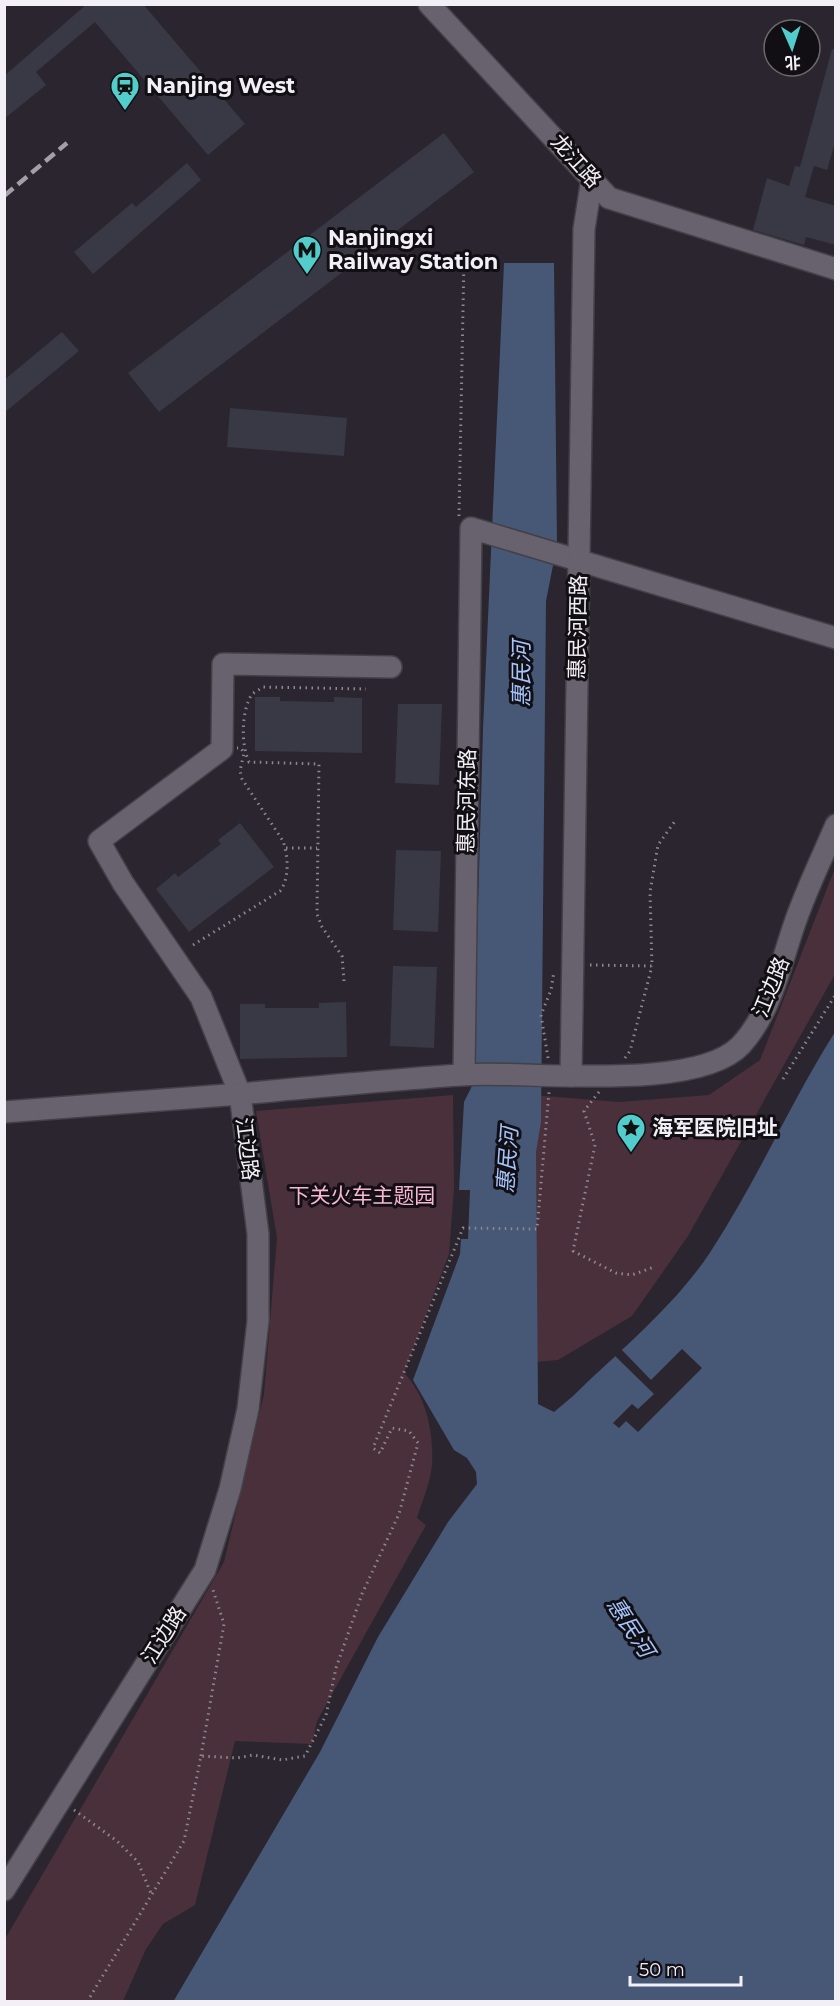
<svg xmlns="http://www.w3.org/2000/svg" width="840" height="2006" font-family="Montserrat,'Noto Sans SC',sans-serif">
	<rect width="100%" height="100%" fill="#2a252f"/>
	<!-- green -->
	<g fill="#4a303b">
		<path d="M835,868V974L688,1236L632,1316L558,1360L535,1362L532,1095L619,1102L709,1095L760,1060Z"/>
		<path d="M453,1095L454,1187L449,1254L404,1373C426,1395 434,1433 432,1464C431,1482 422,1501 417,1518L426,1525L317,1721L312,1744L235,1741L195,1905L163,1924L146,1949L123,2001H5V1939L224,1562L264,1394L277,1238L256,1111Z"/>
	</g>
	<!-- water -->
	<path fill="#465876" d="M504,263H554L557,545L546,601L541,1122L536,1152L538,1404L554,1412L573,1396C620,1350 675,1306 711,1251C757,1181 790,1103 835,1032V2001L173,2002L320,1752L378,1637L448,1522L477,1484L476,1472L467,1458L454,1450L413,1380L460,1254L461,1239H468L470,1190H459L464,1102L473,1084L483,729Z"/>
	<!-- pier -->
	<path fill="#2a252f" d="M619,1347L651,1380L682,1349L702,1368L638,1432L626,1421L619,1428L613,1423L632,1404L638,1409L654,1394L612,1353Z"/>
	<!-- building -->
	<g fill="#383944">
		<path d="M87,4H143L245,124L208,155L95,22L36,72L46,85L4,119V76Z"/>
		<path d="M832,49L836,50V139L827,170L814,166L805,197L836,206V245L806,237L804,245L753,230L767,178L789,186L795,166L800,167Z"/>
		<path d="M444,133L474,172L159,412L128,373Z"/>
		<path d="M187,163L201,180L93,274L74,252L132,203L136,207Z"/>
		<path d="M62,332L79,351L4,413V380Z"/>
		<path d="M230,408L347,418L344,456L227,447Z"/>
		<path d="M255,697H280V701L334,702V697L362,698V753L255,751Z"/>
		<path d="M398,704H442L439,785L395,783Z"/>
		<path d="M240,823L274,867L189,932L156,889L175,873L178,877L221,844L218,840Z"/>
		<path d="M396,850L441,851L438,932L393,930Z"/>
		<path d="M393,966L437,967L434,1048L390,1046Z"/>
		<path d="M346,1002L347,1057L240,1059V1004H265V1008H319V1003Z"/>
	</g>
	<g fill="none" stroke-linecap="round" stroke-linejoin="round">
		<!-- minor casing -->
		<g stroke="#444048" stroke-width="24">
			<g id="minor">
				<path d="M429,4L609,198L836,269"/>
				<path d="M464,1074L471,528L836,638"/>
				<path d="M571,1076L584,229L592,179"/>
				<path d="M4,1112L240,1094L201,997L123,883L99,841L222,749L223,664L391,667"/>
				<path d="M4,1890L205,1570L230,1489L248,1409L258,1321V1234L240,1094C314,1087 387,1080 461,1075C525,1070 696,1093 741,1045C775,1008 782,954 800,909C811,880 824,853 836,825"/>
			</g>
		</g>
		<!-- path -->
		<g stroke="#8d8891" stroke-width="3" stroke-dasharray="1.5 4.5" stroke-linecap="butt">
			<path d="M459,516L464,258"/>
			<path d="M286,848H317"/>
			<path d="M193,945L280,891C290,878 288,855 283,841L242,779L240,771L244,753L241,748H237"/>
			<path d="M590,965L652,966L650,892L658,845L675,821"/>
			<path d="M344,981L342,956L322,927L317,914L319,764L249,762C241,745 241,711 252,694L263,687L366,689"/>
			<path d="M548,1058L541,1015L551,990L554,971"/>
			<path d="M625,1058L630,1051L652,966"/>
			<path d="M783,1079L836,994"/>
			<path d="M599,1092L584,1111L595,1145L573,1251L616,1273L632,1275L654,1267"/>
			<path d="M201,1756L224,1624L213,1590"/>
			<path d="M74,1810L117,1841L138,1862L152,1896"/>
			<path d="M87,2002L184,1841L201,1756L237,1758L253,1755L282,1760L305,1756L326,1715L336,1668L362,1594L399,1514L418,1443L409,1431L392,1428L380,1453L373,1448L463,1228L537,1229L549,1092"/>
		</g>
		<!-- minor -->
		<use href="#minor" stroke="#67626d" stroke-width="21"/>
		<!-- rail -->
		<path stroke="#a39fa7" stroke-width="4.5" stroke-dasharray="12 6" stroke-linecap="butt" d="M4,196L67,143"/>
	</g>
	<!-- icons -->
	<defs>
		<g id="station-pin" transform="scale(1.5)"><path d="M0 17L-7.5 6A9.5 9.5 0 1 1 7.5 6Z" fill="#53cdcb" stroke="#110f14"/><path d="M-3-6H3Q5-6 5-4V2Q5 4 3 4L4.5 6H3L1.5 4h-3L-3 6H-4.5L-3 4Q-5 4-5 2V-4Q-5-6-3-6ZM-3.5-4v3h7v-3ZM-3.5 1v1.5H-2V1ZM2 1v1.5H3.5V1Z" fill="#111"/></g>
		<g id="metro-pin" transform="scale(1.5)"><path d="M0 17L-7.5 6A9.5 9.5 0 1 1 7.5 6Z" fill="#53cdcb" stroke="#110f14"/><path d="M-5.5 5V-5H-3L0 0L3-5H5.5V5H3V-.5L0 4L-3-.5V5Z" fill="#111"/></g>
		<g id="sight-pin" transform="scale(1.5)"><path d="M0 17L-7.5 6A9.5 9.5 0 1 1 7.5 6Z" fill="#53cdcb" stroke="#110f14"/><path d="M0-6L1.8-2.2L6-1.7L2.9 1.2L3.7 5.4L0 3.3L-3.7 5.4L-2.9 1.2L-6-1.7L-1.8-2.2Z" fill="#111"/></g>
	</defs>
	<g fill-rule="evenodd">
		<use href="#station-pin" x="125" y="86"/>
		<use href="#metro-pin" x="307" y="250"/>
		<use href="#sight-pin" x="631" y="1128"/>
	</g>
	<g text-anchor="middle" stroke-width="6" stroke-linejoin="round" paint-order="stroke">
		<!-- poi labels -->
		<g font-size="21" font-weight="bold" fill="#f3eff6" stroke="#110f14" text-anchor="start">
			<text x="146" y="93">Nanjing West</text>
			<text x="328" y="245">Nanjingxi<tspan x="328" dy="24">Railway Station</tspan></text>
			<text x="652" y="1135">海军医院旧址</text>
		</g>
		<!-- street labels -->
		<g font-size="21" fill="#f3eff6" stroke="#110f14">
			<text transform="translate(576 161) rotate(48)" y="7">龙江路</text>
			<text transform="translate(578 627) rotate(-89)" y="7">惠民河西路</text>
			<text transform="translate(467 801) rotate(-89)" y="7">惠民河东路</text>
			<text transform="translate(771 987) rotate(-68)" y="7">江边路</text>
			<text transform="translate(247 1149) rotate(83)" y="7">江边路</text>
			<text transform="translate(164 1635) rotate(-58)" y="7">江边路</text>
		</g>
		<!-- park labels -->
		<g font-size="21" fill="#f9b6d2" stroke="#110f14">
			<text x="362" y="1203">下关火车主题园</text>
		</g>
		<!-- water labels -->
		<g font-size="22" font-style="italic" fill="#a5c4fb" stroke="#110f14">
			<text transform="translate(521 674) rotate(-90)" y="8">惠民河</text>
			<text transform="translate(507 1160) rotate(-86)" y="8">惠民河</text>
			<text transform="translate(631 1627) rotate(57)" y="8">惠民河</text>
		</g>
	</g>
	<!-- border -->
	<rect width="840" height="2006" fill="none" stroke="#f3eff6" stroke-width="12"/>
	<!-- north arrow -->
	<g transform="translate(792 48) rotate(177)"><circle r="28" fill="#110f14" stroke="#6b696e" stroke-width="1.5"/>
	<path d="M0-4.5L10 22L0 15L-10 22Z" fill="#53cdcb"/>
	<text y="-9" font-size="16" font-weight="bold" text-anchor="middle" fill="#f3eff6">北</text>
	</g>
	<!-- scale -->
	<path d="M630 1976v9h111v-9" fill="none" stroke="#f3eff6" stroke-width="3"/>
	<text x="639" y="1976" font-size="18" fill="#f3eff6" stroke="#110f14" stroke-width="4.5" paint-order="stroke">50 m</text>
</svg>
